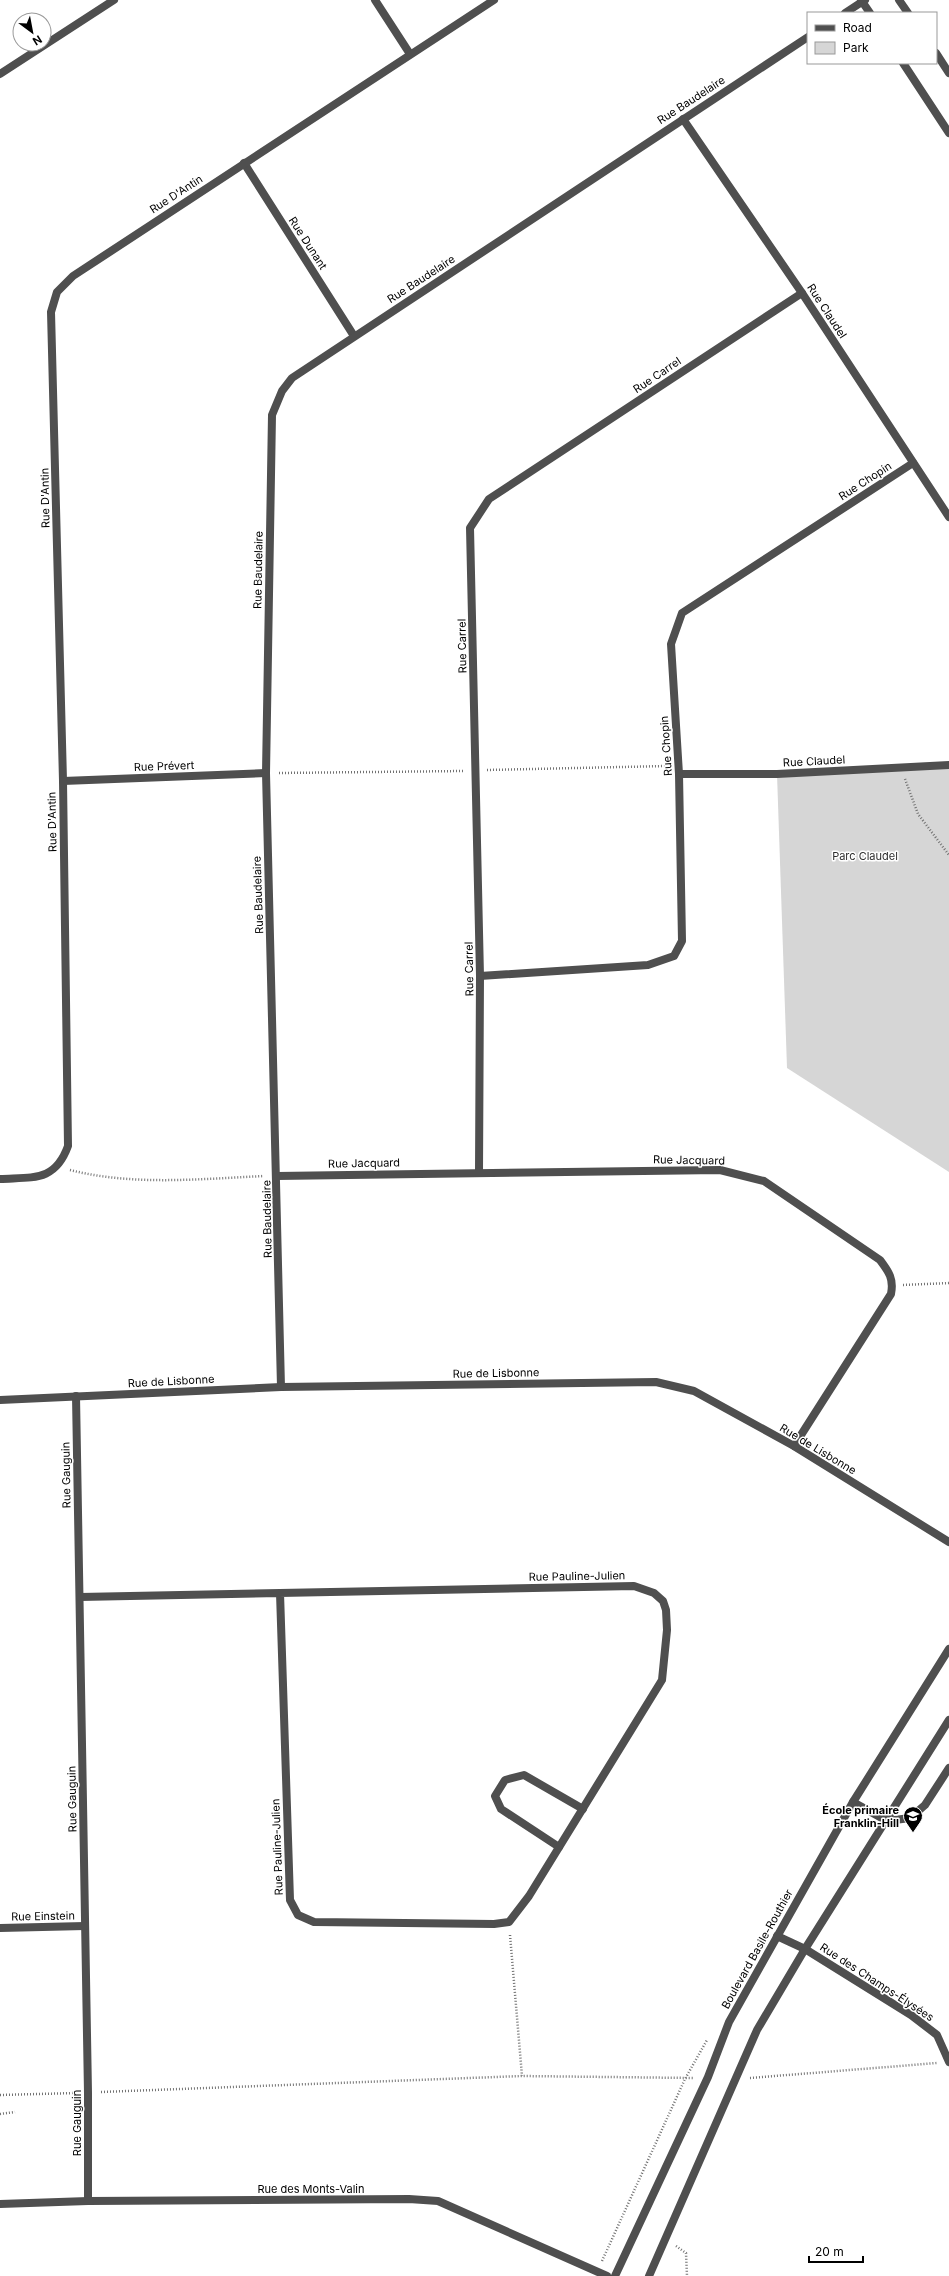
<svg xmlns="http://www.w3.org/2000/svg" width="949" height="2276" font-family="Inter,sans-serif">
	<rect width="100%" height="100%" fill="#fff"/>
	<!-- green -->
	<path fill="#d6d6d6" d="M949,765V1172L787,1068L777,774Z"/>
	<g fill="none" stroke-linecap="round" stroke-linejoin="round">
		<!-- path -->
		<g stroke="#717171" stroke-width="2.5" stroke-dasharray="1 2" stroke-linecap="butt">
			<path d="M487,770L666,766"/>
			<path d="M279,773L464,771"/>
			<path d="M905,779L918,814L949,855"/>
			<path d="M70,1170C133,1186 200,1179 264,1176"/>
			<path d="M903,1285L949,1283"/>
			<path d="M510,1935L522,2076"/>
			<path d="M750,2078L937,2063"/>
			<path d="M101,2092L522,2076L693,2078"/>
			<path d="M0,2095L76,2093"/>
			<path d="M0,2114L15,2112"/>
			<path d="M676,2246L686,2253L687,2276"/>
			<path d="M602,2261L685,2079L707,2040"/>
		</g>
		<!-- service -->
		<path stroke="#4f4f4f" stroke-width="8" d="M887,1821L910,1818L925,1805L949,1768"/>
		<!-- minor -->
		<g stroke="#4f4f4f" stroke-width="8">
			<path d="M375,0L410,54"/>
			<path d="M845,13L865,0"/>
			<path d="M0,74L114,0"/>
			<path d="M683,119L802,293L949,517"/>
			<path d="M244,163L354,336"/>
			<path d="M679,774H777L949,765"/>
			<path d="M63,781L266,773"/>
			<path d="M480,976L648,965L674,956L682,941L679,774L671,644L682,613L913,463"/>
			<path d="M479,1172L480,976L470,528L489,499L802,293"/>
			<path d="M277,1176L720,1170L764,1181L880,1260C889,1272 894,1279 891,1294L794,1446"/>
			<path d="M0,1179C33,1177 55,1182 68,1146L63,781L51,312L57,292L73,276L494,0"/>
			<path d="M281,1387L266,773L272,415L282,391L292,378L808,37"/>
			<path d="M76,1396L88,2093V2201"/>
			<path d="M0,1400L281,1387L656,1382L694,1391L794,1446L949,1542"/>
			<path d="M80,1597L634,1586L654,1593L663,1601L666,1610L667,1630L662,1680L529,1896L509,1922L494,1924L314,1922L298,1915L290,1900L280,1593"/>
			<path d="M559,1847L501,1809L495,1796L505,1780L524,1775L583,1809"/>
			<path d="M0,1928L85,1926"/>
			<path d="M777,1936L805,1949L911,2015L937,2035L949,2062"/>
			<path d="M0,2204L88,2201L409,2199L438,2201L607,2276"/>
		</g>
		<!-- tertiary -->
		<g stroke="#4f4f4f" stroke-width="8">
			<path d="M861,0L870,13"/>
			<path d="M899,0L908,13"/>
			<path d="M936,53L949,73"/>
			<path d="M903,63L949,133"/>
			<path d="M853,1802L887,1821"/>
			<path d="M615,2276L708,2077L729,2022L853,1802L949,1649"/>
			<path d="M649,2276L757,2030L805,1949L949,1720"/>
		</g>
	</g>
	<!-- icons -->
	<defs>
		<g id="school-pin" transform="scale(1)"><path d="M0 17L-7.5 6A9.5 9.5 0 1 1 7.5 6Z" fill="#000" stroke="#fff"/><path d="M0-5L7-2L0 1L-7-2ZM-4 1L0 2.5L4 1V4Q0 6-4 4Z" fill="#fff"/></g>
	</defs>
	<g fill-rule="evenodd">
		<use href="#school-pin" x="913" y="1816"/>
	</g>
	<g text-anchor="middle" stroke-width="3" stroke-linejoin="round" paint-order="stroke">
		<!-- street labels -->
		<g font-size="11" fill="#000" stroke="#fff">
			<text transform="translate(691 100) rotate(-33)" y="4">Rue Baudelaire</text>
			<text transform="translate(176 194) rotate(-33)" y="4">Rue D'Antin</text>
			<text transform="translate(308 243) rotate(57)" y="4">Rue Dunant</text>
			<text transform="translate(421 279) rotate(-33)" y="4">Rue Baudelaire</text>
			<text transform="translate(827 311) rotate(57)" y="4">Rue Claudel</text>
			<text transform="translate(657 375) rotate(-34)" y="4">Rue Carrel</text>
			<text transform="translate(865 481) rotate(-33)" y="4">Rue Chopin</text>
			<text transform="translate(45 498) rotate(-91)" y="4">Rue D'Antin</text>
			<text transform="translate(258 570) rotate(-89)" y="4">Rue Baudelaire</text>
			<text transform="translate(462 646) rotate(-91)" y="4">Rue Carrel</text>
			<text transform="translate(666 746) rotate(-94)" y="4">Rue Chopin</text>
			<text transform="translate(814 761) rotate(-3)" y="4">Rue Claudel</text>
			<text transform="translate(164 766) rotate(-2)" y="4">Rue Prévert</text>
			<text transform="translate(52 822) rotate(-91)" y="4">Rue D'Antin</text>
			<text transform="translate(258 895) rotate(-92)" y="4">Rue Baudelaire</text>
			<text transform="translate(469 969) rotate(-91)" y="4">Rue Carrel</text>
			<text transform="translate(689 1160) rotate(1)" y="4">Rue Jacquard</text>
			<text transform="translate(364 1163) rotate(-1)" y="4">Rue Jacquard</text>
			<text transform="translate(267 1219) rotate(-91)" y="4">Rue Baudelaire</text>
			<text transform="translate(496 1373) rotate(-1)" y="4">Rue de Lisbonne</text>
			<text transform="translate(171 1381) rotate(-3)" y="4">Rue de Lisbonne</text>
			<text transform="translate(818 1449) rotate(31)" y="4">Rue de Lisbonne</text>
			<text transform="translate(66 1475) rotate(-91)" y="4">Rue Gauguin</text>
			<text transform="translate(577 1576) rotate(-1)" y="4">Rue Pauline-Julien</text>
			<text transform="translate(72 1799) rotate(-91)" y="4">Rue Gauguin</text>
			<text transform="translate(277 1847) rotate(-92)" y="4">Rue Pauline-Julien</text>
			<text transform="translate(43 1916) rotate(-1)" y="4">Rue Einstein</text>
			<text transform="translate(757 1949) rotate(-61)" y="4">Boulevard Basile-Routhier</text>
			<text transform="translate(877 1982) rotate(33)" y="4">Rue des Champs-Élysées</text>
			<text transform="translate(77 2123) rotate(-90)" y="4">Rue Gauguin</text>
			<text x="311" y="2193">Rue des Monts-Valin</text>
		</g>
		<!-- park labels -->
		<g font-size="11" fill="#2d2d2d" stroke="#fff">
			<text x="865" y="860">Parc Claudel</text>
		</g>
		<!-- poi labels -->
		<g font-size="11" font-weight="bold" fill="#000" stroke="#fff" text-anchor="end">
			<text x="899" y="1814">École primaire<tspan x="899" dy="13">Franklin-Hill</tspan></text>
		</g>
	</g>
	<!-- legend -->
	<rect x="807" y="12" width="130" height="52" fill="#ffffff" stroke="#999999"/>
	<rect x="815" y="25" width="20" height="6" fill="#4f4f4f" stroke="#999999"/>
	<text x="843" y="32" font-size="12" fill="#000000">Road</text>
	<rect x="815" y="42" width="20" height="12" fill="#d6d6d6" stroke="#999999"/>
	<text x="843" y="52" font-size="12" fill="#000000">Park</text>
	<!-- north arrow -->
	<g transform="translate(32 32) rotate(148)"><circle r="19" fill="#ffffff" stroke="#999999"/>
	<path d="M0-3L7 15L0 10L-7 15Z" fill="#000000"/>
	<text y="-6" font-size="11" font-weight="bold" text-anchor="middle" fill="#000000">N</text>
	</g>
	<!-- scale -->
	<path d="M809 2256v6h54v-6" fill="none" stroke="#000000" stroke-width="2"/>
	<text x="815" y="2256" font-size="12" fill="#000000" stroke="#ffffff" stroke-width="3" paint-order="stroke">20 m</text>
</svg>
